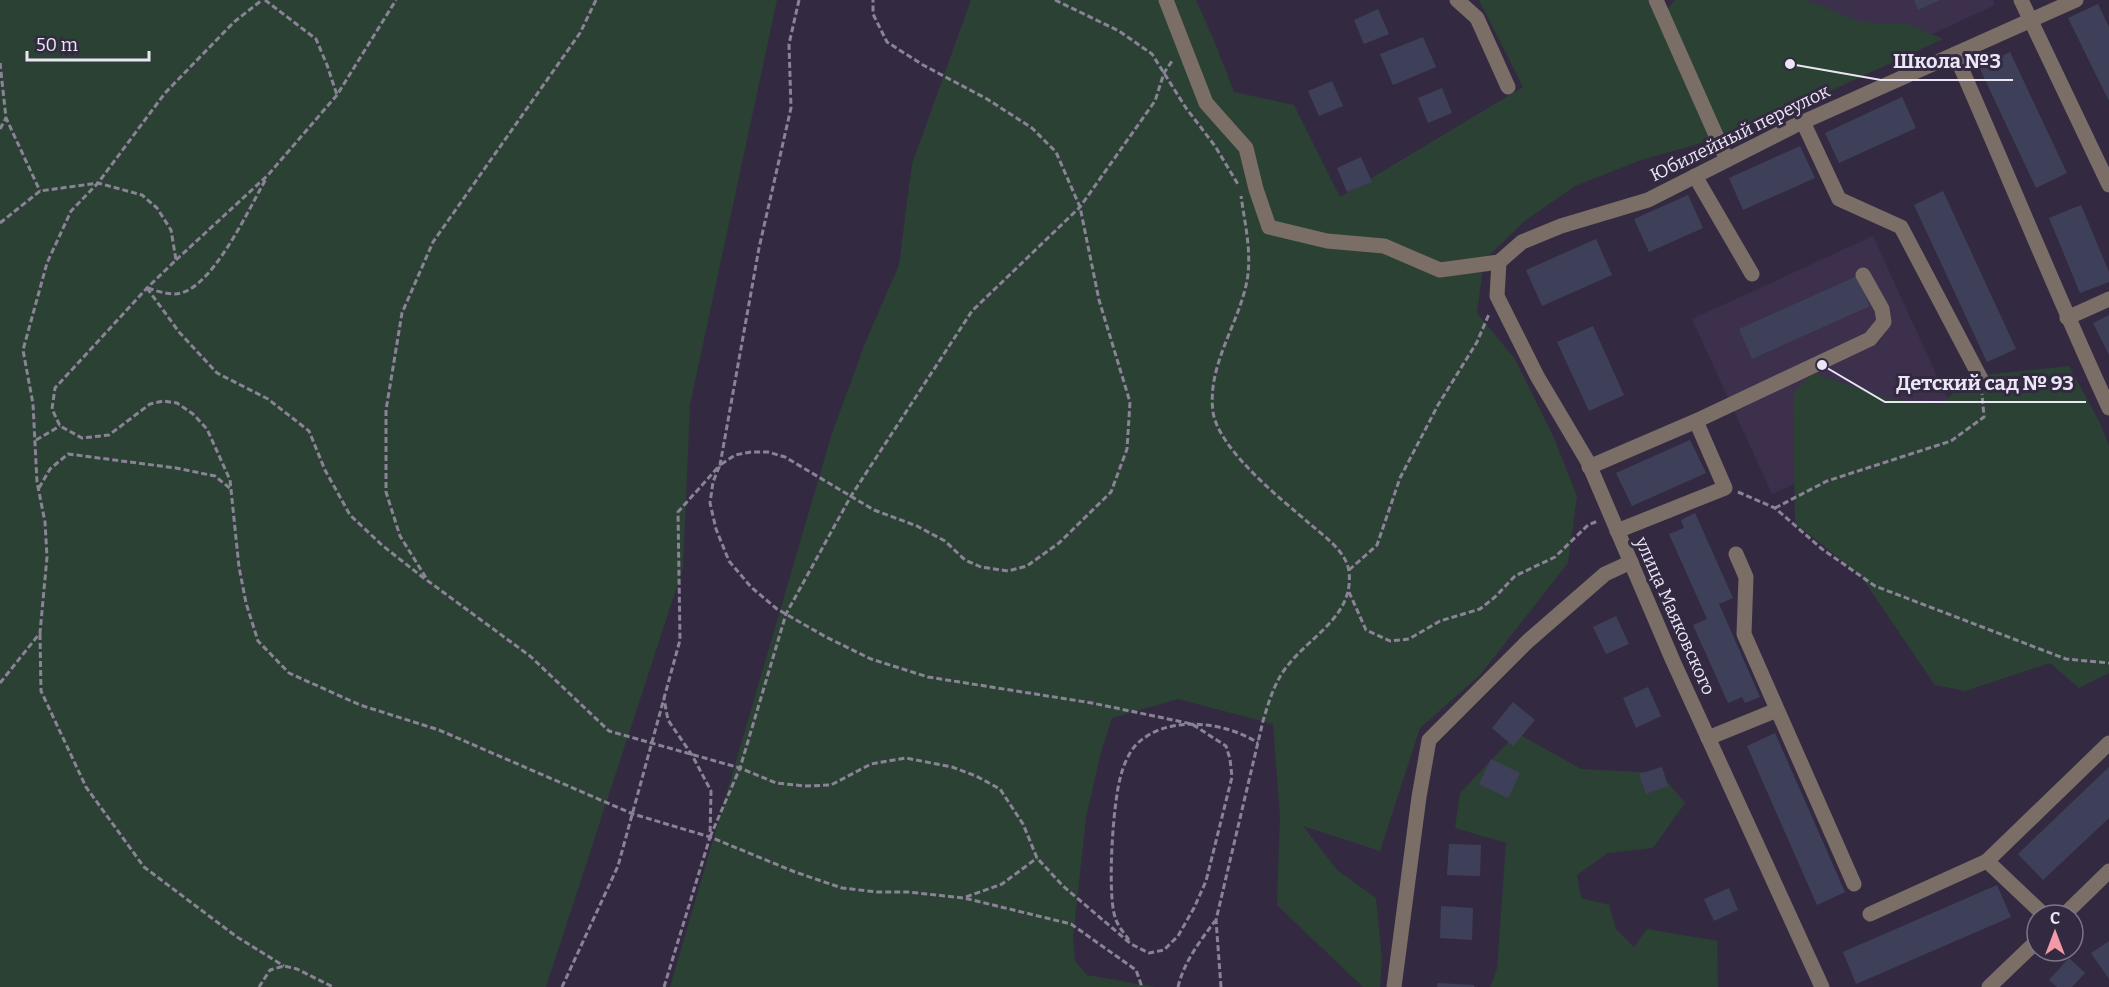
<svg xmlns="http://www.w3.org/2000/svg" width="2109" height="987" font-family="Bitter,serif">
	<rect width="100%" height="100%" fill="#332a41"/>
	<!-- built -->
	<g fill="#3c304d">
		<path d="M1683,0H1993L1995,5L1741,123Z"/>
		<path d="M1873,236L1953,411L1772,494L1692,319Z"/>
	</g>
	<!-- green -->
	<g fill="#2b4134">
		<path d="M0,0H777L690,405L683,568L546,987H0Z"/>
		<path d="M971,0H1196L1215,43L1234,92L1294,105L1340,197L1523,87L1479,0H1647L1658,20L1675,0H1806L1861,22L1909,24L1943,39L1741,132L1641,160L1575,186L1526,220L1484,260L1477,313L1515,359L1554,438L1577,496L1568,563L1480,675L1420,728L1380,851L1303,826L1337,870L1376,898L1382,960L1380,987H1363L1277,905L1280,816L1273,724L1178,699L1112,718L1101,752L1086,818L1073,938L1075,961L1087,975L1155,987H670L832,433L866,341L899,265L912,164Z"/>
		<path d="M2069,366L2098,419L2109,445V673L2079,688L2050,663L1965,691L1935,685L1860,575L1795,523L1793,393L1813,373L1886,398L1939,405L1974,376Z"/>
		<path d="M1517,733L1581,769L1660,773L1685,803L1653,848L1608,853L1577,875L1581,898L1609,905L1616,929L1634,947L1647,929L1717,941L1718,987H1490L1497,969L1506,843L1455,828L1460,793Z"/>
	</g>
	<!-- building -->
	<g fill="#3e405a">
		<path d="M1914,0H1940L1918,10Z"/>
		<path d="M2098,4L2109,27V101L2068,18Z"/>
		<path d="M1378,9L1389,34L1364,44L1354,20Z"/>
		<path d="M1423,37L1436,67L1393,85L1380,54Z"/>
		<path d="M2010,52L2067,173L2036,188L1979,67Z"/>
		<path d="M1332,81L1343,106L1319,116L1308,91Z"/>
		<path d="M1442,88L1452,113L1428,123L1418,98Z"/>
		<path d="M1902,97L1916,128L1839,163L1825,133Z"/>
		<path d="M1800,146L1815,178L1743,210L1729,178Z"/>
		<path d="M1361,157L1372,182L1347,192L1337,168Z"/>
		<path d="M1943,191L2016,349L1987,362L1914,205Z"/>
		<path d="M1688,195L1703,228L1649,252L1634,219Z"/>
		<path d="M2081,205L2109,272V282L2080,293L2049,218Z"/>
		<path d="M1596,239L1612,275L1542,306L1526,270Z"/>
		<path d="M1857,276L1870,306L1752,359L1739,329Z"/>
		<path d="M2109,315V355L2093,323Z"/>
		<path d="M1593,326L1624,395L1589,411L1557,342Z"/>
		<path d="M1690,440L1706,473L1632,506L1616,473Z"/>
		<path d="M1695,513L1733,598L1719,604L1760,697L1745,703L1742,697L1728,703L1693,625L1707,619L1669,534L1684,528L1681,520Z"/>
		<path d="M1616,616L1629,644L1606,654L1593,627Z"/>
		<path d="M1648,687L1661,716L1636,728L1623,698Z"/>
		<path d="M1513,702L1535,720L1513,746L1492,728Z"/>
		<path d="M1775,733L1845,892L1817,905L1747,746Z"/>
		<path d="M1491,759L1520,773L1508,798L1479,784Z"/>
		<path d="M1662,767L1668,786L1646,794L1639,774Z"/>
		<path d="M2109,767V818L2043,880L2018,854Z"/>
		<path d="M1449,844L1481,845L1480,876L1447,875Z"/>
		<path d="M1997,885L2011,917L1856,984L1843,952Z"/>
		<path d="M1729,888L1738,910L1714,921L1704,899Z"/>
		<path d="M1441,906L1473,908L1472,940L1440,938Z"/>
		<path d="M2109,941V979L2091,953Z"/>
		<path d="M2069,958L2085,973L2072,987H2057L2049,980Z"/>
		<path d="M1438,983L1474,985V987H1437Z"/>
	</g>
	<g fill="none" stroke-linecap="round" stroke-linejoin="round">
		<!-- path -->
		<g stroke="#8a8396" stroke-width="3" stroke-dasharray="6 3" stroke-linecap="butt">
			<path d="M265,0L316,39L327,65L337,95"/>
			<path d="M596,0L580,33L433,242L402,313L386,410V492L400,536L428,581L530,656L609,731L740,768L776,783L805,786L831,785L871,764L906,758L952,767L976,776L1000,789L1023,824L1037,858L1063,886L1131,944L1149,953L1164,950L1178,936L1194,908L1206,881L1232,777L1230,759L1226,746L1192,724L1092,703L928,677L871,659L826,637L777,609L751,587L729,561L716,529L710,503L713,482L720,465L735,455L751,452H768L785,457L874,510L917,526L945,541L965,560L981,567L1008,571L1027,566L1059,543L1111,492L1127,449L1130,402L1099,300L1080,207L1056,152L1032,128L987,99L923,65L887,42L873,14V0"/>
			<path d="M1055,0L1119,31L1152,54L1186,108L1215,146L1239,186"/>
			<path d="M0,63L6,118L40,191"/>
			<path d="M0,129L6,118"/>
			<path d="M0,223L40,191L98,183L142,195L157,208L171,230L176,260L147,288L55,388L52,409L60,426L82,438L109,435L150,404L163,401L177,403L193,414L207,429L230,480L239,567L246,603L258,641L289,673L360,705L439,730L633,814L710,837L795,872L842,888L877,892H908L964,898L1071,924L1136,970L1142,987"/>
			<path d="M176,260L268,175L337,95L396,0"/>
			<path d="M147,288L179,332L217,373L268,399L309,431L325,470L350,515L383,546L425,579"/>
			<path d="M148,288C156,291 166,294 175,294C211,293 249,208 266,179"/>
			<path d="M36,440L60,426"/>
			<path d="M39,488L50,469L68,454L176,468L215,476L232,490"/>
			<path d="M1738,492L1775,508L1822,549L1875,586L2066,659L2109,663"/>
			<path d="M1775,508L1827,481L1951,441L1984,417L1982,394"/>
			<path d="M1349,570L1377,545L1400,478L1438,405L1477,342L1489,314"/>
			<path d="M1349,592L1366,630L1390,641L1409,639L1440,621L1480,609L1495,597L1515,576L1555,557L1588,525L1598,521"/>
			<path d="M40,634L41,691L86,787L144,867L237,937L284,966"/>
			<path d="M0,683L40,633L47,557L45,522L37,482L33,404L23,350L47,263L71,211L98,183L165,93L234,22L262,0"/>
			<path d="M710,837L740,768L786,614L851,496L972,311L1080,207L1155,101L1164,73L1172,61"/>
			<path d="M966,897L1002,884L1037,858"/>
			<path d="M1129,940C1124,933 1117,925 1115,917C1107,892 1113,801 1121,775C1123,766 1129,753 1135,746C1164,714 1225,721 1258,743"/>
			<path d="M259,987L270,970L284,966L297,969L333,987"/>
			<path d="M562,987L618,866L680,640L678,512L720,465L759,248L791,108L789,44L799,0"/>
			<path d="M664,987L710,837L711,791L692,755L668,720L664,699"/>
			<path d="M1178,987C1184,962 1200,941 1215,921"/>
			<path d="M1221,987L1216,920L1263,721C1269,701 1275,680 1289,664C1312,635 1354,615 1349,572C1347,552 1324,536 1310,524C1281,499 1219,450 1213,412C1207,365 1238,326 1247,281C1252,253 1245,224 1241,196"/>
		</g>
		<!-- minor -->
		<g stroke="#7a6e67" stroke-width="15">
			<path d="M1166,0L1206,103L1246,148L1256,189L1269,227L1327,241L1384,246L1440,270L1499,262"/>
			<path d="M1457,0L1477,18L1508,87"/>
			<path d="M1656,0L1727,160"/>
			<path d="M2021,0L2109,185"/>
			<path d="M1955,54C2007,172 2055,291 2109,408"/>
			<path d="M1803,122L1839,199L1901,227L1981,379"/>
			<path d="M1695,176L1752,274"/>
			<path d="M1499,262L1497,296L1537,376L1588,462L1673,661L1822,987"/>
			<path d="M1499,262L1522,242L1561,226L1648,200L1794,126L2076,0"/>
			<path d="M2067,318L2109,299"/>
			<path d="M1589,467L1696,421L1870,339L1884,322L1882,309L1863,275"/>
			<path d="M1617,531L1725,488L1696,421"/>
			<path d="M1736,554L1746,577L1744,634L1854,884"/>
			<path d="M1708,738L1777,710"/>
			<path d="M1987,861L2044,915"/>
			<path d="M1870,914L1987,861L2109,743"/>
			<path d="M2064,915L2109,871"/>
			<path d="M1394,987L1419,797L1429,740L1528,641L1605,574L1631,562"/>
			<path d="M1989,987L2037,941"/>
		</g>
	</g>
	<g text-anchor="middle" stroke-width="6" stroke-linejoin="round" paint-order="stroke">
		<!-- street labels -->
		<g font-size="18" fill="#ebe6f5" stroke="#332a41">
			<text transform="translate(1740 133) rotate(-26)" y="6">Юбилейный переулок</text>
			<text transform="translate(1675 616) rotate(66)" y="6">улица Маяковского</text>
		</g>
	</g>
	<!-- callouts -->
	<path fill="none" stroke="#ebe6f5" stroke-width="2" d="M1790 64L1881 80H2013M1822 365L1885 402H2086"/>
	<g fill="#ebe6f5" stroke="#332a41" stroke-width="2">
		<circle cx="1790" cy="64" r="6"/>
		<circle cx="1822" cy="365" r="6"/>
	</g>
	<g font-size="20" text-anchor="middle" font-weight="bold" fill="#ebe6f5" stroke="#332a41" stroke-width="6" stroke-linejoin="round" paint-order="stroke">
		<text x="1947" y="68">Школа №3</text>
		<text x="1985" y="390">Детский сад № 93</text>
	</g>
	<!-- north arrow -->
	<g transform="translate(2055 933)"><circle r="28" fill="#332a41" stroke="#7d7589" stroke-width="1.5"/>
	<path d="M0-4.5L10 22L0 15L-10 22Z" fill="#f39aa8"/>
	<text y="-9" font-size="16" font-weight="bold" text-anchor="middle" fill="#ebe6f5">С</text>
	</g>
	<!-- scale -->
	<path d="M27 51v9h122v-9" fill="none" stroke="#ebe6f5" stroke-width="3"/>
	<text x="36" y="51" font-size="18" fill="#ebe6f5" stroke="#332a41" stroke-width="4.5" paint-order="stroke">50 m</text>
</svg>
